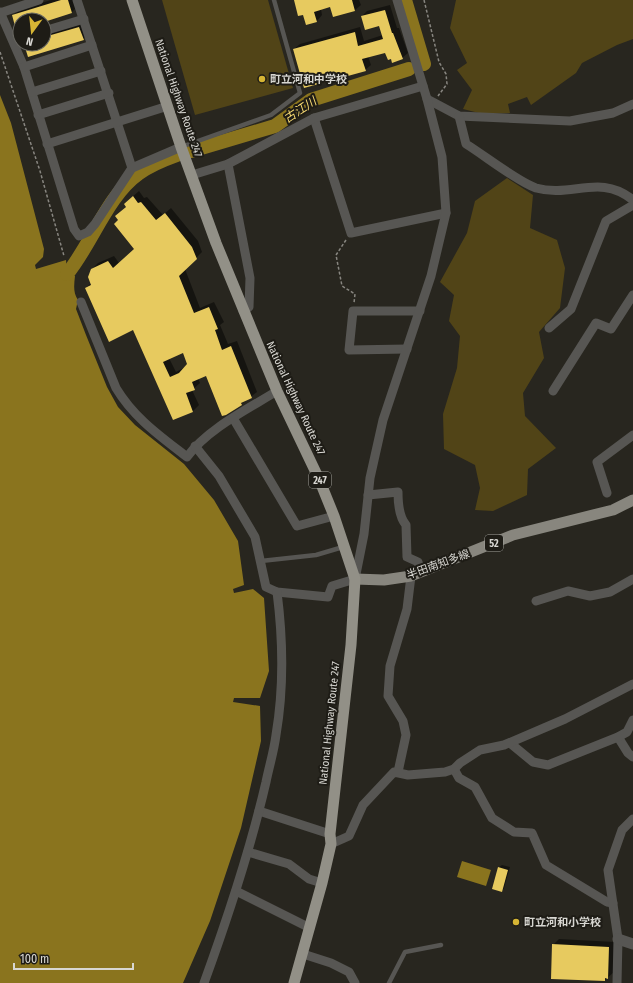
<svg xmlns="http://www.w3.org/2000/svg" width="633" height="983" font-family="'Fira Sans Condensed','Noto Sans JP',sans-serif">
	<rect width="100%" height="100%" fill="#28261f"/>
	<!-- green -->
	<g fill="#514417">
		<path d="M162,0H268L293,88L195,115Z"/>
		<path d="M456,0H633V39L617,45L582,63L576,73L531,105L527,97L508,104L510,113L483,114L463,109L472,90L457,70L467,63L450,28Z"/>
		<path d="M507,178L533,195L530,228L557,240L565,268L560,308L539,332L544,358L523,393L525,416L556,448L528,469L527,495L493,511L475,510L480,488L475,465L444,449L443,414L457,368L460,336L449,321L454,295L440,282L467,233L475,201Z"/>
	</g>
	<!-- water -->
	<g fill="#8a741e">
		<path d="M0,95L11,123L44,249L43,257L35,265L36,269L66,260L67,274L75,276C74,285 73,293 78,300L76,309L86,335L107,387L118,407L135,425L184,464L214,500L238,541L244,585L233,589L234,593L253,589L264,598L269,671L260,698H234L233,702L260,706L261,741L241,828L210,921L183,983H0Z"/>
		<path d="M462,861L491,870L486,886L457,877Z"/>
	</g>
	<!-- shadow -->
	<g fill="#0007" fill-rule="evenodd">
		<path d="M51,0H76L78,6L72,12L44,21L20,20V28L13,16L19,10Z"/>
		<path d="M295,0H359L361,5L355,10L331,6L321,9L322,15L317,21L304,13Z"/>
		<path d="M390,5L397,28H399L408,53L402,58L386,51L368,56L371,65L365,70L294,49L300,44L360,27L364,41L383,35L380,25L362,16L367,11Z"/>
		<path d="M85,21L89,33L83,39L29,56L25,44H44V33Z"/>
		<path d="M139,191L144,198L147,197L163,215L171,208L198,241L202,252L185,269L200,308L214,302L224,322L220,325L228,344L237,341L257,392L241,404L206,375L198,378L200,383L192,390L199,405L193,411L173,419L133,329L86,288L91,283L92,269L98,263L114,256L119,263L135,249L116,216L127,206L131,198ZM184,352L189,365L176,372L169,358Z"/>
		<path d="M502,865L510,867L504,888L502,891L493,888L499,867Z"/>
		<path d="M559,939L615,942L614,972L605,980L553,945Z"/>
	</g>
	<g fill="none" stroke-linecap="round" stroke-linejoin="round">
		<!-- river -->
		<g stroke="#8a741e" stroke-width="14">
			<path d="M405,0L424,64"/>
			<path d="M191,151L275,126L311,100L409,69"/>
			<path d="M67,274C91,245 108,195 138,174C150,165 163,160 177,155"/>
		</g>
	</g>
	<!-- building -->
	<g fill="#e7ca5f" fill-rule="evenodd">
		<path d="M61,0H68L72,13L44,22V20H20V37H18L12,15Z"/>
		<path d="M294,0H352L355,11L333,17L330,7L314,12L317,22L306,25L303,15L298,16Z"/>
		<path d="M385,10L392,33H393L403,59L392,63L391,59L388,60L385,53L362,59L366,71L304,88L293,49L355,32L358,46L383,39L379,26L365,30L361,16Z"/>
		<path d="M79,27L84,40L28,57L24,44H44V37Z"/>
		<path d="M133,196L138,203L141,202L156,220L165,213L192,247L197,259L179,276L194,313L209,307L218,329L215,330L222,350L231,346L252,398L241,403L242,405L226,415L222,416L206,376L192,382L195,390L186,393L193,412L173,420L133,330L109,342L85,288L91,285L88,277L91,269L108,261L113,268L134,249L114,224L118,220L115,216L126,207L124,204ZM183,353L187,364L179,373L170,377L163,362Z"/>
		<path d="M498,867L508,870L502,892L492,889Z"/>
		<path d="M552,944L609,947L608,979L605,978V981L551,979Z"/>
	</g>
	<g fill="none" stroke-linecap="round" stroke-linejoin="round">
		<!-- path -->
		<g stroke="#888680" stroke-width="1.5" stroke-dasharray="3 2" stroke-linecap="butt">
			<path d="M424,0L439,62L446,74L447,84L438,96"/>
			<path d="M0,52L40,171L64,256"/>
			<path d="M346,240L336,255L342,286L355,294L354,303"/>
		</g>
		<!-- service -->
		<g stroke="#575653" stroke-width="4.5">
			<path d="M181,147L271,115L300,93L274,0"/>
			<path d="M261,561L316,555L343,547"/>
			<path d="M389,983L405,952L441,945"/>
		</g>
		<!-- minor -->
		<g stroke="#575653" stroke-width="9">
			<path d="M77,0L132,168"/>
			<path d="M0,12L24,67L74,229L79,236L88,232L95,224L132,168L181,147"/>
			<path d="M0,13L39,0"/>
			<path d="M44,31L84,19"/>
			<path d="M24,67L92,45"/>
			<path d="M32,92L101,71"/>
			<path d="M427,99L459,116L570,121L613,113L633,104"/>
			<path d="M38,115L109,93"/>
			<path d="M459,116L466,144C484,155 518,182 536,188C572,198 600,173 633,200"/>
			<path d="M314,118L351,233L446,213"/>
			<path d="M47,144L168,106"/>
			<path d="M228,164L250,278L249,307L243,311"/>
			<path d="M192,175L228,164L314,118L423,86"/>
			<path d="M81,302L116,388C134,418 160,436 187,457C207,429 248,409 277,391"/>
			<path d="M549,328L571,309L606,221L633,205"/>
			<path d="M407,349L349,350L353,311H420"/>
			<path d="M553,391L596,323L611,329L633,295"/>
			<path d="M233,418L297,526L334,516"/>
			<path d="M195,446L219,476L255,537L266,587L277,592L328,597L332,586L355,579L364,534L370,478L383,420L431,276L446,213L442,157L427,99L397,0"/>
			<path d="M607,493L597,462L633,435"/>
			<path d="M368,495L398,492C398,503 399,517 406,525L407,557L418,562L421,572"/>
			<path d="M536,601L568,591L590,596L610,592L633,579"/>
			<path d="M618,737L628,753L633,757"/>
			<path d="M510,743L533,762L548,765L618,737L627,732L633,720"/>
			<path d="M454,769L459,778L475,787L492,818L514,832L532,833L546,865L607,902L613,903"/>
			<path d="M398,772L406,735L403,721L388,696L390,666L407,609L411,576"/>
			<path d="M259,811L330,834"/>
			<path d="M331,844L349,836L363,805L394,772L408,775L445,772L454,769L460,763L480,750L504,745L565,719L633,684"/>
			<path d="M248,852L289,864L309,879L322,883"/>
			<path d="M236,891L310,928"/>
			<path d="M303,954L331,963L349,972L355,983"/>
			<path d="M204,983C228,917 250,851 266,782C269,767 274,751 276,735C284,688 283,639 277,592"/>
			<path d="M617,983L618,939L608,870L622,830L633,819"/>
		</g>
		<!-- tertiary -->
		<path stroke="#575653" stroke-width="11" d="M618,939L633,944"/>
		<!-- primary -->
		<path stroke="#88867e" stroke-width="11" d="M355,579L384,580L411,576L513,535L613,510L633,500"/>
		<!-- trunk -->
		<path stroke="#929087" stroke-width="11" d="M132,0L181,147L216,243L277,391L319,479L334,516L355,579L351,645L330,834L331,844L322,883L294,983"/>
	</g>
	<!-- markers -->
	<g fill="#d6b534" stroke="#1e1c16" stroke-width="1.5">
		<circle cx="262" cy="79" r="4"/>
		<circle cx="516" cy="922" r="4"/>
	</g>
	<g text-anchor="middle" stroke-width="4" stroke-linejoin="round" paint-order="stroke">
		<!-- shield labels -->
		<g fill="#1e1c16" stroke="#a09f9a" stroke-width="1">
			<rect x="309" y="472" width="22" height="16" rx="3"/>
			<rect x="485" y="535" width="18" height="16" rx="3"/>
		</g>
		<g font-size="10" font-weight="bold" fill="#d8d7d2">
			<text x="320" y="484">247</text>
			<text x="494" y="547">52</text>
		</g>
		<!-- poi labels -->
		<g font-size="11" font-weight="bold" fill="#d8d7d2" stroke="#1e1c16" text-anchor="start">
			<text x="270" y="83">町立河和中学校</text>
			<text x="524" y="926">町立河和小学校</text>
		</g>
		<!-- street labels -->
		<g font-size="11" fill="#d8d7d2" stroke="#1e1c16">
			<text transform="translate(179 98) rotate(71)" y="4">National Highway Route 247</text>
			<text transform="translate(296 398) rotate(65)" y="4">National Highway Route 247</text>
			<text transform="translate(438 564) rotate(-20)" y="4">半田南知多線</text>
			<text transform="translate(329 723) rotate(-84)" y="4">National Highway Route 247</text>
		</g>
		<!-- water labels -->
		<g font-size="12" font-style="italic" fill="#f8db73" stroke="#1e1c16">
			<text transform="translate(300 110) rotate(-33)" y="4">古江川</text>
		</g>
	</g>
	<!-- north arrow -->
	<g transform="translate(32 32) rotate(195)"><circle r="19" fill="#1e1c16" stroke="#686761"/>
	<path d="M0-3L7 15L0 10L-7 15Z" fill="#d6b534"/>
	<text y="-6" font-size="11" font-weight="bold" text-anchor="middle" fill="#d8d7d2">N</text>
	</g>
	<!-- scale -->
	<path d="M14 963v6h119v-6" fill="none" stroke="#d8d7d2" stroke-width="2"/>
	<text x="20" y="963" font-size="12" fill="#d8d7d2" stroke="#1e1c16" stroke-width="3" paint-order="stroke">100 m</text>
</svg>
